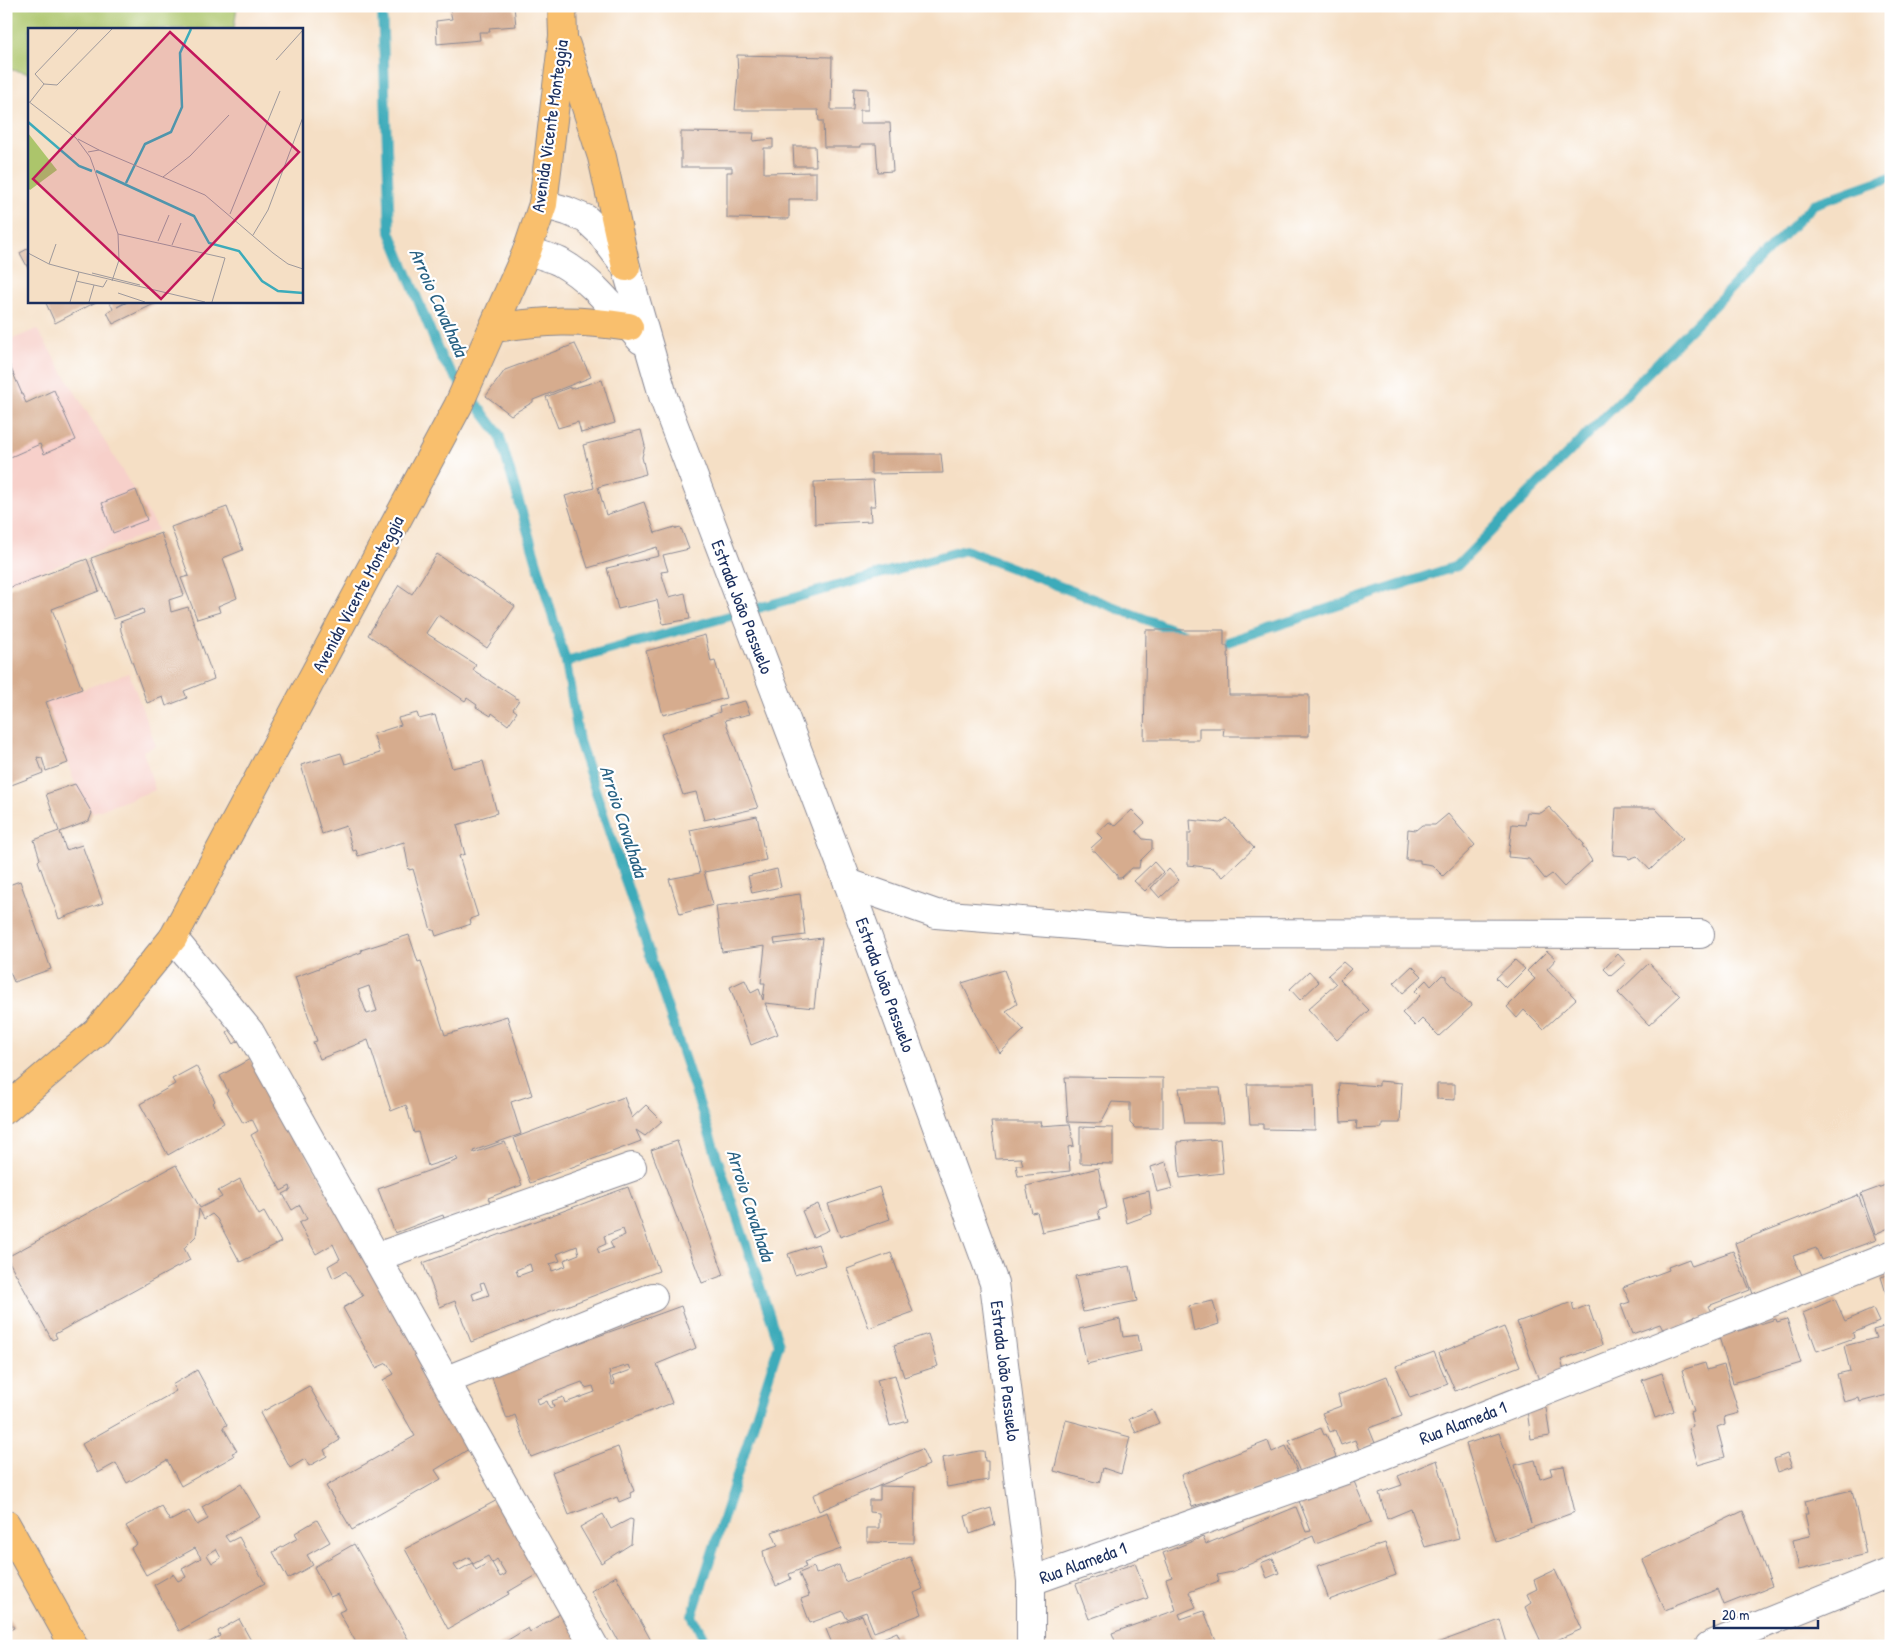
<svg xmlns="http://www.w3.org/2000/svg" width="1897" height="1652" font-family="'Patrick Hand',sans-serif">
	<rect width="100%" height="100%" fill="#fff"/>
	<filter id="ink" filterUnits="userSpaceOnUse"><feTurbulence type="fractalNoise" baseFrequency=".02" numOctaves="2"/><feDisplacementMap in="SourceGraphic" scale="10" xChannelSelector="R" yChannelSelector="G"/><feConvolveMatrix kernelMatrix="1 2 1 2 8 2 1 2 1" color-interpolation-filters="sRGB"/></filter>
	<filter id="wash" filterUnits="userSpaceOnUse"><feTurbulence type="fractalNoise" baseFrequency=".0096" numOctaves="4" result="noise"/><feDisplacementMap in="SourceGraphic" scale="20" xChannelSelector="R" yChannelSelector="G"/><feGaussianBlur stdDeviation="1.12" result="paint"/><feColorMatrix in="noise" values="0 0 0 0 0 0 0 0 0 0 0 0 0 0 0 0 0 1.4 0 .05"/><feComposite in="paint" operator="in"/></filter>
	<g filter="url(#wash)">
		<rect width="100%" height="100%" fill="#f5dfc5"/>
		<!-- built -->
		<g fill="#f7d0ca">
			<path d="M37,329L158,530L6,584V342Z"/>
			<path d="M129,673L156,746L143,751L155,790L92,813L75,784L46,702Z"/>
		</g>
		<!-- green -->
		<path fill="#acc56b" stroke="#647a64" d="M6,6H237L234,29H29V73L6,69Z"/>
		<g fill="none" stroke-linecap="round" stroke-linejoin="round">
			<!-- stream -->
			<g stroke="#3cabba" stroke-width="10">
				<path d="M382,6L390,232L442,359L499,434L566,662L579,741L779,1344L692,1616L708,1646"/>
				<path d="M1211,645L1215,646L1457,566L1814,204L1891,177"/>
				<path d="M566,662L965,550L1184,634"/>
			</g>
		</g>
		<g id="blocks">
			<!-- building -->
			<g fill="#d6ac8e" fill-rule="evenodd">
				<path d="M449,6H514L516,26L489,28L490,32H479L480,40L437,44L436,21L452,19Z"/>
				<path d="M737,55L832,57L831,110H853L854,88L868,89V110H860V123H890L893,171L878,172L876,144H861V147H824L823,121H819L818,110H735L738,75Z"/>
				<path d="M681,132L754,133L753,141L773,139V148H764V173L816,172V199H789V219L727,218V172H732V167H681Z"/>
				<path d="M793,146H815L816,166H794Z"/>
				<path d="M6,220L12,234L6,236Z"/>
				<path d="M29,248V270L20,253Z"/>
				<path d="M45,301H98L55,323Z"/>
				<path d="M109,301H127L117,307L130,301H152L154,304L113,324L107,312L113,309Z"/>
				<path d="M575,344L591,377L533,400V402L511,415L486,396L505,370Z"/>
				<path d="M6,357L26,403L54,390L76,440L44,454L40,444L6,459Z"/>
				<path d="M602,380L615,423L581,433L578,422L558,428L546,397L570,387V389Z"/>
				<path d="M641,430L645,446L642,457L646,474L598,487L606,515L644,502L655,533L675,527L676,529L681,528L689,549L663,555L668,571L661,572L669,597L685,593L690,619L663,624L657,600L618,609L607,568L659,556L657,547L588,568L565,496L594,488L583,445Z"/>
				<path d="M871,454H941L943,473L871,474Z"/>
				<path d="M873,480L875,506H870L871,521L815,524L814,482Z"/>
				<path d="M136,490L147,520L113,533L102,503Z"/>
				<path d="M227,507L243,550L223,558L237,598L218,606L220,612L197,619L181,578L189,576L171,527Z"/>
				<path d="M161,533L184,595L169,600L171,612L188,607L214,679L184,691L187,698L166,706L163,697L147,703L121,631L120,622L144,613L143,609L114,619L91,558Z"/>
				<path d="M437,554L515,606L487,648L438,615L426,633L476,665L473,670L519,700L513,709L517,712L508,725L492,713L491,716L476,707L477,705L467,698L465,701L368,635L399,585L412,594Z"/>
				<path d="M87,559L99,591L52,609L82,689L46,702L68,763L46,771L42,758L37,757L43,773L6,787V589Z"/>
				<path d="M1146,630H1224V646H1228L1229,695H1309V736H1223L1224,728H1199V740H1144Z"/>
				<path d="M705,635L711,662L715,661L726,698L663,715L646,651Z"/>
				<path d="M745,701L750,714L725,720L758,808L704,820L696,792L683,795L661,734L720,712L719,707Z"/>
				<path d="M417,713L419,719L435,715L452,768L483,761L497,813L457,825L465,854L459,856L478,916L470,919L471,924L436,936L434,930H431L413,869L409,870L404,842L358,856L356,850L353,851L346,826L322,834L301,765L341,753L345,764L380,753L373,734L401,725L398,718Z"/>
				<path d="M75,784L92,813L89,821L60,832L66,850L82,845L103,903L59,919L38,861L40,859L34,840L59,831L46,794Z"/>
				<path d="M1549,807L1584,844L1582,845L1592,861L1564,887L1552,874L1545,879L1529,859L1508,857L1512,824L1525,825L1527,812L1541,813Z"/>
				<path d="M1616,808H1655L1683,838L1650,870L1637,856L1629,859L1627,856L1613,855Z"/>
				<path d="M1132,810L1145,823L1136,831L1143,839L1152,840V849L1140,861L1139,868H1132L1121,878H1117V875L1095,851H1092L1091,848L1102,838L1097,833L1109,822L1115,826Z"/>
				<path d="M1448,814L1475,845L1443,876L1432,865L1420,863V860H1406L1408,829L1416,830L1422,825H1435Z"/>
				<path d="M757,816L766,860L704,872L713,905L680,914L669,879L700,873L690,830Z"/>
				<path d="M1227,818L1254,848L1223,877L1213,868L1188,865V833H1191L1190,820L1220,823Z"/>
				<path d="M1154,862L1163,872L1145,891L1134,881Z"/>
				<path d="M777,869L781,887L752,893L748,876Z"/>
				<path d="M1169,869L1179,880L1160,898L1151,888Z"/>
				<path d="M20,881L51,969L14,982L10,972L6,973V886Z"/>
				<path d="M800,894L805,935L774,939L775,944L822,938L814,1008L765,1003L778,1034L751,1045L730,987L745,980L751,993L759,989L763,1000L765,983H761L765,946L722,952L716,906Z"/>
				<path d="M409,935L418,962L421,961L445,1035L507,1016L532,1095L511,1102L521,1134L473,1151L474,1153L505,1142L522,1185L488,1198L490,1202L444,1219L443,1215L395,1233L378,1189L458,1160L456,1157L428,1166L418,1132L414,1133L406,1105L391,1111L368,1040L320,1059L313,1042L317,1041L295,977L362,952L361,950ZM369,986L377,1011L367,1014L358,990Z"/>
				<path d="M1547,951L1556,959L1547,969L1576,999L1543,1029L1524,1010L1517,1018L1507,1007L1535,979L1527,971Z"/>
				<path d="M1618,954L1626,963L1611,976L1604,969Z"/>
				<path d="M1515,960L1525,969L1506,988L1496,978Z"/>
				<path d="M1343,962L1351,969L1340,980L1369,1010L1337,1040L1308,1009L1336,984L1328,975Z"/>
				<path d="M1649,963L1680,996L1649,1025L1618,993Z"/>
				<path d="M1412,966L1422,976L1403,993L1394,983Z"/>
				<path d="M1004,970L1017,1004L1006,1011L1024,1030L1000,1053L981,1023L962,983Z"/>
				<path d="M1309,971L1319,982L1300,1000L1290,989Z"/>
				<path d="M1442,975L1447,976V981L1467,1002L1471,1003L1472,1006L1439,1036L1422,1019L1415,1026L1402,1013L1420,996L1415,991L1426,980L1431,986Z"/>
				<path d="M241,1022L249,1033L234,1044L227,1032Z"/>
				<path d="M250,1059L477,1444L435,1470L441,1479L352,1530L326,1486L415,1436L383,1380L394,1374L387,1363L376,1368L343,1308L363,1296L346,1271L333,1278L328,1266L340,1259L333,1244L316,1254L299,1223L307,1219L300,1205L292,1210L283,1194L291,1190L290,1186L281,1191L251,1135L258,1131L252,1119L243,1123L226,1093L228,1091L220,1076Z"/>
				<path d="M196,1066L215,1101L213,1103L224,1123L168,1155L140,1104L175,1084L172,1079Z"/>
				<path d="M1065,1077L1163,1078V1128H1135L1130,1123V1103L1112,1102L1101,1123L1068,1122Z"/>
				<path d="M1379,1081L1402,1083L1400,1123H1382V1128L1356,1129L1357,1121L1341,1122L1339,1083L1379,1086Z"/>
				<path d="M1247,1084H1314L1315,1130L1263,1129V1124H1250Z"/>
				<path d="M1437,1084H1455V1100L1437,1099Z"/>
				<path d="M1179,1088H1220L1224,1123H1185Z"/>
				<path d="M624,1097L632,1118L646,1105L662,1121L645,1136L636,1130L641,1141L530,1183L514,1138Z"/>
				<path d="M991,1122H1041L1040,1126L1070,1124L1074,1146L1068,1147L1070,1171L1018,1176L1016,1165H1023L1021,1158L996,1159Z"/>
				<path d="M1080,1127L1113,1128V1164L1080,1163Z"/>
				<path d="M1220,1139L1223,1173L1180,1178L1177,1142Z"/>
				<path d="M677,1141L724,1275L702,1283L651,1150Z"/>
				<path d="M1166,1162L1173,1188L1157,1192L1151,1167Z"/>
				<path d="M176,1165L200,1208L222,1197L218,1191L240,1179L259,1215L264,1212L281,1242L240,1262L217,1219L212,1214L204,1219L199,1209L196,1236L184,1248L190,1260L55,1334L57,1338L52,1340L6,1256V1252L9,1251L11,1255Z"/>
				<path d="M1098,1168L1107,1208L1098,1211L1100,1219L1042,1232L1037,1212L1032,1213L1026,1186Z"/>
				<path d="M1891,1183V1227L1875,1234L1861,1194Z"/>
				<path d="M628,1187L659,1271L471,1342L455,1301L440,1307L423,1263ZM623,1229L625,1235L610,1242L613,1248L599,1253L597,1248L606,1244L604,1236ZM577,1246L579,1254L564,1260L566,1266L552,1271L550,1264L560,1261L557,1254ZM530,1264L532,1271L518,1276L516,1270ZM484,1282L489,1295L474,1300L472,1294L482,1290L480,1283Z"/>
				<path d="M879,1187L890,1219L840,1237L828,1204Z"/>
				<path d="M1149,1191L1152,1214L1127,1223L1121,1198Z"/>
				<path d="M1858,1195L1876,1240L1821,1260L1816,1248L1793,1256L1802,1275L1753,1294L1735,1243Z"/>
				<path d="M818,1204L829,1230L813,1237L802,1211Z"/>
				<path d="M818,1244L825,1265L795,1275L788,1254Z"/>
				<path d="M1733,1251L1750,1290L1708,1306L1712,1314L1696,1320L1695,1316L1688,1319L1689,1323L1664,1332L1660,1324L1632,1334L1621,1305L1630,1302L1623,1287L1669,1270L1668,1267L1689,1259L1692,1266Z"/>
				<path d="M891,1253L913,1312L869,1328L847,1269Z"/>
				<path d="M1130,1266L1137,1301L1083,1312L1075,1276Z"/>
				<path d="M1891,1274V1306H1890L1881,1277Z"/>
				<path d="M1835,1299L1845,1321L1873,1309L1879,1322L1853,1333L1854,1338L1817,1351L1803,1313Z"/>
				<path d="M1213,1301L1219,1324L1194,1332L1189,1306Z"/>
				<path d="M1572,1302L1574,1311L1588,1305L1602,1345L1561,1360L1564,1371L1539,1380L1517,1322Z"/>
				<path d="M681,1306L696,1348L657,1364L672,1403L531,1457L515,1415L507,1419L491,1375ZM629,1365L631,1370L612,1377L615,1384L612,1385L609,1371ZM582,1382L585,1388L593,1386L595,1392L565,1403L563,1397L552,1401L554,1407L550,1409L547,1401L539,1405L537,1399Z"/>
				<path d="M1120,1319L1123,1337L1138,1335L1141,1351L1087,1364L1079,1329Z"/>
				<path d="M1776,1319L1777,1322L1787,1319L1801,1363L1733,1383L1719,1337Z"/>
				<path d="M1891,1325V1394L1860,1402L1859,1398L1844,1402L1837,1374L1850,1371L1844,1346L1876,1338L1873,1330Z"/>
				<path d="M1504,1327L1520,1366L1455,1391L1439,1353Z"/>
				<path d="M928,1334L938,1366L904,1377L894,1345Z"/>
				<path d="M1434,1352L1448,1384L1410,1398L1396,1366Z"/>
				<path d="M1705,1363L1707,1370L1724,1365L1739,1413L1724,1417L1725,1424L1717,1427L1725,1457L1698,1465L1688,1428L1693,1426L1690,1412L1694,1411L1682,1370Z"/>
				<path d="M197,1370L227,1425L223,1427L237,1451L232,1453L234,1456L181,1486L167,1460L127,1483L116,1463L98,1473L82,1444L176,1391L172,1385Z"/>
				<path d="M1662,1373L1674,1411L1655,1418L1642,1380Z"/>
				<path d="M895,1375L908,1421L890,1426L877,1380Z"/>
				<path d="M1387,1376L1402,1416L1369,1428L1375,1443L1359,1450L1355,1440L1341,1445L1335,1430L1330,1432L1322,1413L1341,1406L1338,1395Z"/>
				<path d="M309,1386L340,1440L324,1450L327,1456L309,1466L305,1459L290,1468L260,1413Z"/>
				<path d="M1546,1408L1550,1436L1531,1439L1527,1410Z"/>
				<path d="M1152,1409L1159,1423L1136,1433L1129,1419Z"/>
				<path d="M1066,1420L1130,1437L1121,1474L1103,1468L1099,1483L1054,1471Z"/>
				<path d="M1321,1428L1324,1435L1326,1434L1336,1457L1300,1472L1289,1446L1292,1445L1289,1441Z"/>
				<path d="M1499,1433L1531,1523L1515,1465L1535,1460L1540,1479L1552,1475L1550,1468L1564,1466L1575,1512L1496,1541L1466,1444Z"/>
				<path d="M1268,1441L1272,1452L1286,1446L1298,1473L1232,1498L1231,1494L1192,1507L1181,1475Z"/>
				<path d="M618,1447L634,1491L630,1493L631,1497L619,1502L617,1497L569,1515L552,1472Z"/>
				<path d="M922,1449L929,1465L819,1511L813,1495Z"/>
				<path d="M979,1451H984L985,1461H988V1480L947,1487L942,1458Z"/>
				<path d="M1787,1454L1792,1467L1778,1472L1774,1459Z"/>
				<path d="M1437,1460L1459,1538L1425,1547L1411,1509L1387,1519L1379,1493L1402,1485L1398,1476Z"/>
				<path d="M1353,1479L1371,1522L1316,1544L1313,1536L1232,1572L1217,1575L1219,1581L1189,1592L1196,1607L1179,1614L1181,1619L1204,1611L1218,1646H1117L1112,1633L1176,1610L1166,1579L1172,1577L1163,1553L1203,1537L1206,1544L1296,1507L1306,1532L1311,1531L1299,1501Z"/>
				<path d="M241,1484L260,1517L225,1536L229,1542L239,1537L265,1583L179,1631L154,1585L173,1574L178,1581L186,1577L182,1569L201,1558L195,1548L146,1575L131,1548L137,1544L126,1526L161,1506L170,1521L189,1511L197,1525L208,1519L202,1507ZM216,1549L221,1558L212,1563L207,1555Z"/>
				<path d="M880,1486L915,1487L914,1543L867,1542V1528H879V1513L869,1512V1500H880Z"/>
				<path d="M1852,1490L1866,1554L1799,1570L1793,1540L1810,1536L1805,1514H1808L1805,1501Z"/>
				<path d="M505,1496L547,1569L508,1592L509,1594L448,1629L405,1549ZM488,1556L492,1563L497,1559L506,1574L500,1577L491,1561L476,1570L472,1563L458,1571L454,1565L469,1557L473,1564Z"/>
				<path d="M991,1508L995,1525L970,1534L965,1516Z"/>
				<path d="M1743,1511L1772,1586L1724,1605L1718,1589L1665,1610L1642,1559Z"/>
				<path d="M827,1512L841,1549L804,1562L806,1567L789,1574L791,1579L776,1586L765,1562L763,1551L778,1546L772,1532Z"/>
				<path d="M603,1514L611,1529L630,1519L633,1520L631,1544L601,1563L580,1527Z"/>
				<path d="M317,1520L330,1542L307,1555L313,1565L288,1579L273,1552L298,1538L295,1533Z"/>
				<path d="M1385,1543L1396,1575L1329,1600L1317,1566Z"/>
				<path d="M354,1544L412,1646H358L339,1612L346,1609L338,1594L330,1597L314,1567Z"/>
				<path d="M910,1557L923,1589L914,1593L922,1614L874,1632L866,1612L847,1619L843,1611L810,1623L801,1599L809,1596L799,1573L814,1567L816,1574L839,1565L845,1582Z"/>
				<path d="M1273,1558L1279,1573L1267,1578L1261,1563Z"/>
				<path d="M1135,1563L1148,1598L1089,1619L1076,1584Z"/>
				<path d="M1555,1570L1582,1629L1543,1646L1525,1607L1531,1603L1527,1594L1537,1589L1534,1580Z"/>
				<path d="M616,1576L654,1646H621L591,1591Z"/>
				<path d="M568,1609L588,1646H498L528,1628L530,1632Z"/>
				<path d="M6,1613L14,1628L6,1632Z"/>
				<path d="M862,1615L873,1642L897,1632L903,1646H833L826,1629Z"/>
				<path d="M239,1619L254,1646H202L220,1636L218,1631Z"/>
				<path d="M1500,1620L1508,1646H1438L1437,1643Z"/>
			</g>
		</g>
	</g>
	<g filter="url(#ink)">
		<use href="#blocks" fill-opacity="0" stroke="#888792" stroke-width="1"/>
		<g fill="none" stroke-linecap="round" stroke-linejoin="round">
			<!-- minor casing -->
			<g stroke="#888792" stroke-width="30">
				<g id="minor">
					<path d="M543,204L567,211L586,219L600,232L626,267L664,399L848,883L994,1283L1031,1581V1646"/>
					<path d="M527,251C538,254 550,257 560,262C594,281 616,312 641,340"/>
					<path d="M848,883L936,914L1170,933L1700,934"/>
					<path d="M173,938L250,1032L594,1646"/>
					<path d="M377,1257L632,1167"/>
					<path d="M447,1380L653,1297"/>
					<path d="M1031,1581L1348,1469L1891,1255"/>
					<path d="M1709,1646L1891,1572"/>
				</g>
			</g>
			<!-- major casing -->
			<g stroke="#888792" stroke-width="30">
				<g id="major">
					<path d="M566,45L602,157L626,267"/>
					<path d="M495,328C547,320 577,319 629,327"/>
					<path d="M6,1109L96,1032L173,938L458,406L527,251L543,204L563,36L562,6"/>
					<path d="M6,1524L74,1646"/>
				</g>
			</g>
			<!-- minor -->
			<use href="#minor" stroke="#fff" stroke-width="28"/>
			<!-- major -->
			<use href="#major" stroke="#f9bf6d" stroke-width="28"/>
		</g>
	</g>
	<g text-anchor="middle" stroke-width="4.5" stroke-linejoin="round" paint-order="stroke">
		<!-- street labels -->
		<g font-size="18" fill="#1b2f5e" stroke="#fff">
			<text transform="translate(550 126) rotate(-82)" y="6">Avenida Vicente Monteggia</text>
			<text transform="translate(358 594) rotate(-62)" y="6">Avenida Vicente Monteggia</text>
			<text transform="translate(742 607) rotate(69)" y="6">Estrada João Passuelo</text>
			<text transform="translate(885 985) rotate(70)" y="6">Estrada João Passuelo</text>
			<text transform="translate(1005 1371) rotate(83)" y="6">Estrada João Passuelo</text>
			<text transform="translate(1463 1423) rotate(-21)" y="6">Rua Alameda 1</text>
			<text transform="translate(1083 1563) rotate(-20)" y="6">Rua Alameda 1</text>
		</g>
		<!-- water labels -->
		<g font-size="19" font-style="italic" fill="#286183" stroke="#fff">
			<text transform="translate(439 302) rotate(66)" y="7">Arroio Cavalhada</text>
			<text transform="translate(624 821) rotate(72)" y="7">Arroio Cavalhada</text>
			<text transform="translate(751 1205) rotate(72)" y="7">Arroio Cavalhada</text>
		</g>
	</g>
	<!-- overview -->
	<g transform="translate(28 28)">
		<rect width="275" height="275" fill="#f5dfc5"/>
		<path d="M0,105L29,142L2,162L0,160Z" fill="#acc56b"/>
		<path fill="none" stroke="#3cabba" stroke-width="2.5" d="M0,94L51,138L64,143M68,143L166,188L181,215L211,223L234,253L250,263L275,265M98,155L117,116L143,104L154,79L152,25L163,1"/>
		<path fill="none" stroke="#9e999c" stroke-width="1" d="M248,32L275,2M16,56L29,57L84,1M0,73L48,110L62,129L90,206L91,232L84,253M2,74L16,56L7,46L50,1M50,111L71,122M60,124L71,122L177,167L245,225L260,236L275,241M135,149L162,128L201,87M202,186L252,63M90,206L197,230L184,274M225,207L240,182L275,89M130,213L141,187M144,217L153,195M0,225L21,236L51,244M21,236L28,216M51,244L177,274M64,245L112,257M48,253L75,259L79,252M90,265L117,274M42,274L51,244M61,274L66,257"/>
		<path fill="#c2185b" fill-opacity="0.15" stroke="#c2185b" stroke-width="2.5" d="M142,4L271,124L133,271L5,151Z"/>
		<rect width="275" height="275" fill="none" stroke="#1b2f5e" stroke-width="2.5"/>
	</g>
	<!-- margin -->
	<rect width="1897" height="1652" fill="none" stroke="#fff" stroke-width="25"/>
	<!-- scale -->
	<path d="M1714 1620v8h104v-8" fill="none" stroke="#1b2f5e" stroke-width="2.5"/>
	<text x="1722" y="1620" font-size="15" fill="#1b2f5e" stroke="#ffffff" stroke-width="4" paint-order="stroke">20 m</text>
</svg>
